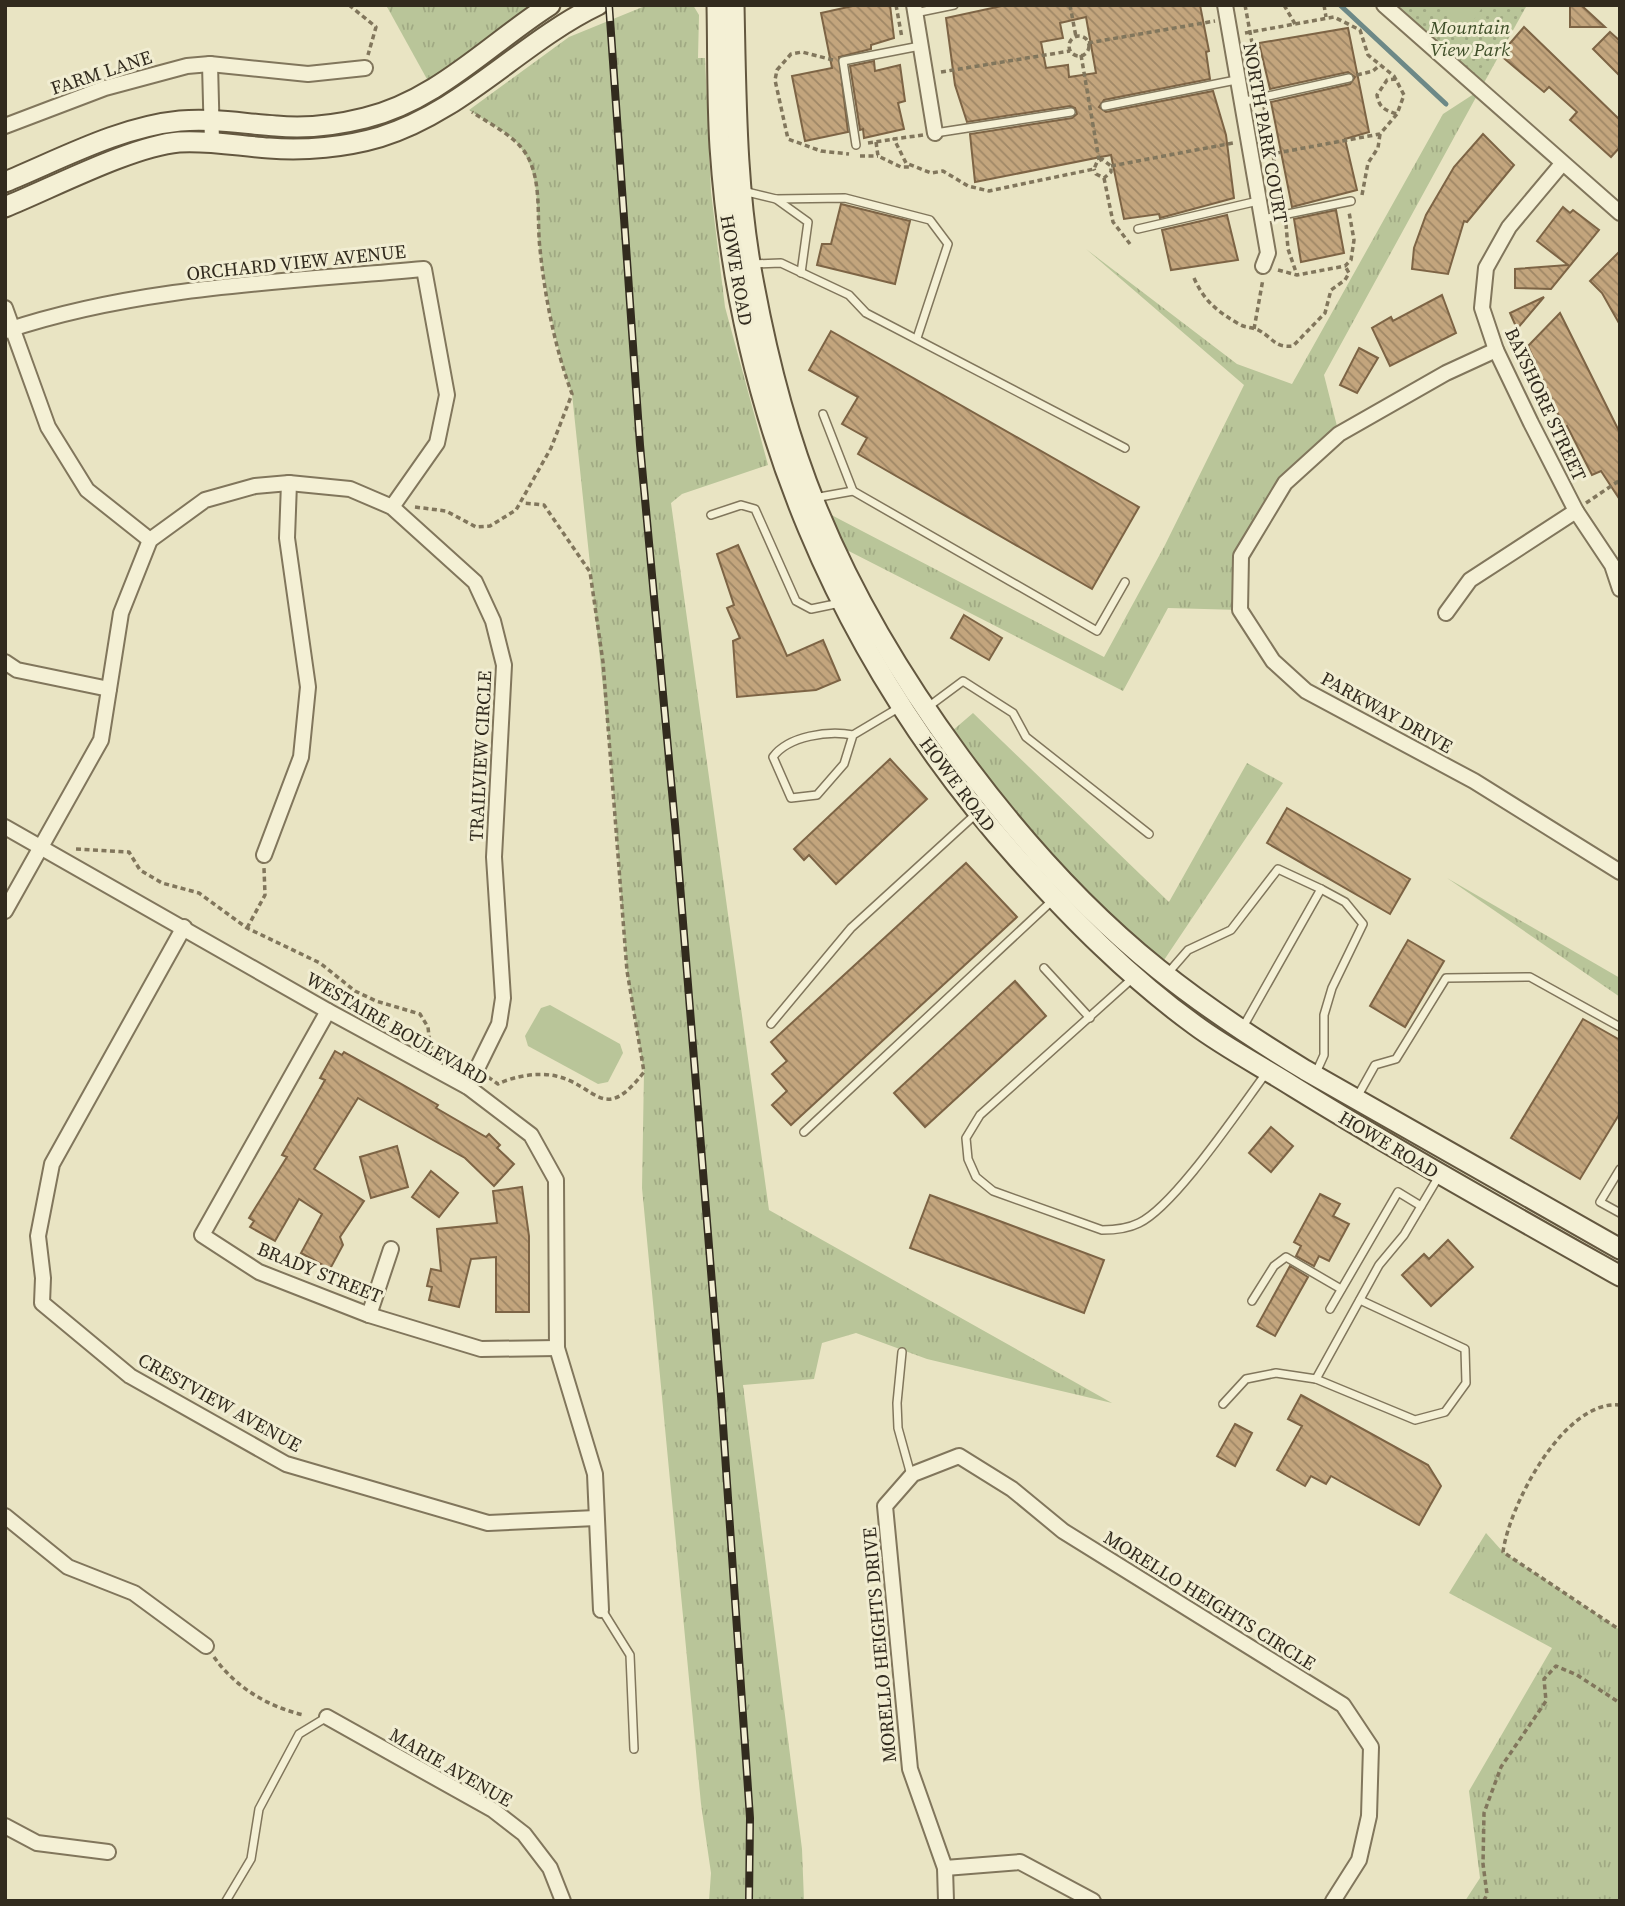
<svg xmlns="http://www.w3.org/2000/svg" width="1625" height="1906" font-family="'Source Serif 4',serif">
	<defs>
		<pattern id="grass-tufts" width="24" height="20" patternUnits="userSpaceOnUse" patternTransform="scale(1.75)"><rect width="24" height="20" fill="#b9c599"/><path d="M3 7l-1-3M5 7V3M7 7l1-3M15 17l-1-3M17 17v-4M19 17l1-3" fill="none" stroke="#a0a983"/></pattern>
		<pattern id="park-dots" width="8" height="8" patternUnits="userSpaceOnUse" patternTransform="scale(1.75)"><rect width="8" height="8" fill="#b9c599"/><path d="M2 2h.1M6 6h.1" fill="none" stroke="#a0a983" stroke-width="1.8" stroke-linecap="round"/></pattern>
		<pattern id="building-back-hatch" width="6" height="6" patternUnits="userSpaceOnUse" patternTransform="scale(1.75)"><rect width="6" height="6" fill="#c3a57d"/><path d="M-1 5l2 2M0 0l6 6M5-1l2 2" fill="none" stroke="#9f8766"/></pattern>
	</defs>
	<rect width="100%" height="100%" fill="#e9e4c3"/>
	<!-- grass -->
	<g fill="url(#grass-tufts)">
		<path d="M386,5H550L433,90Z"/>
		<path d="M693,5L699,15L698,58H705L711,192L725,307L768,465L682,494L671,503L769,1210L1112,1403L927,1359L856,1333L822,1343L814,1379L743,1385L802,1849L804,1901H709L711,1873L701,1804L642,1188L644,1072L627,971L611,763L572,394C555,348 548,301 540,253C535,217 543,180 521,148C510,132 485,121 469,110L569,37L645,6Z"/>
		<path d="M1480,90L1324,375L1339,434L1285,483L1241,555L1240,610L1168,608L1123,691L835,544L816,507L1104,657L1165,545L1244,385L1086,249L1237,364L1292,384L1443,114Z"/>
		<path d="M973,713L1169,902L1247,763L1283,783L1158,969L945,737Z"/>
		<path d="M1447,878L1620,978V997Z"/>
		<path d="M1486,1533L1503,1552L1620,1630V1901H1465L1480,1878L1469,1791L1552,1648L1449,1593Z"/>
	</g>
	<!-- park -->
	<path fill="url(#park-dots)" d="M1384,5H1527L1480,90Z"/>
	<!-- garden -->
	<g fill="#b9c599">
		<path d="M1439,5H1484L1469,27Z"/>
		<path d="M550,1005L620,1044L623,1053L608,1082L598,1084L528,1046L525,1036L541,1008Z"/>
	</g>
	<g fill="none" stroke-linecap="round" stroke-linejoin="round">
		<!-- stream -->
		<path stroke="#6d8987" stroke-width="5" d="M1340,5L1446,104"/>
	</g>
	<!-- building -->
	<g fill="url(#building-back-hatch)" stroke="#7d6445" stroke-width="2" fill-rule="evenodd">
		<path d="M857,5H890L894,38L871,45V49L839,57L848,132L805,141L792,76L832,68L821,13Z"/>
		<path d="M1006,5H1200L1209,51L1206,52L1210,79L1104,100L1099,107L1106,112L1213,91L1226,135L1234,198L1160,218L1159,214L1124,219L1111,155L975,182L970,134L1072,118L1077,114L1075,108L1070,106L967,122L955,85L946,18ZM1086,17L1096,73L1069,77L1068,65L1046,68L1041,42L1063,38L1060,23Z"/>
		<path d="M1570,5H1581L1605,27H1570Z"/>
		<path d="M1524,27L1620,120V147L1611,157L1570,120L1577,112L1549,87L1544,92L1500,55Z"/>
		<path d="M1348,28L1369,132L1345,139L1357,190L1292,207L1271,102L1350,84L1355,77L1348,72L1270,89L1259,43Z"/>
		<path d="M1610,32L1620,41V76L1593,49Z"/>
		<path d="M874,61L875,71L900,65L905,101L898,103L904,129L864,138L863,129L860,130L850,66Z"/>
		<path d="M1483,134L1514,165L1467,222L1464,221L1448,274L1412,269L1414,248L1426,215L1454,167Z"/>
		<path d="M841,204L910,221L895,284L817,265L822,244H831Z"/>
		<path d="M1563,207L1570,213L1573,210L1599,230L1551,289L1515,288V269L1568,265L1537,241Z"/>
		<path d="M1336,210L1344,253L1301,262L1294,219Z"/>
		<path d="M1227,215L1238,260L1171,270L1162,230Z"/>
		<path d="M1620,251V325L1602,293L1590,281Z"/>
		<path d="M1442,295L1456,333L1390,366L1372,328L1391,317L1393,321Z"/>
		<path d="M1544,297L1517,329L1510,313Z"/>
		<path d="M1560,313L1620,433V500L1601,471L1592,475L1567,426L1564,428L1528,346Z"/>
		<path d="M831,331L1139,507L1092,589L858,454L867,438L842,424L858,397L809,370Z"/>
		<path d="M1359,348L1378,358L1357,393L1340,385Z"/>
		<path d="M738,545L787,656L823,640L840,680L816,690L737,697L733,641L740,638L727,608L734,605L717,554Z"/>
		<path d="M964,615L1002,638L989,660L951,638Z"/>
		<path d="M890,759L927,799L836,884L809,855L804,860L794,849Z"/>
		<path d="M1287,808L1410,879L1390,914L1267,843Z"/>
		<path d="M966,863L1017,917L791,1125L772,1105L787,1091L772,1074L787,1061L771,1042Z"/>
		<path d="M1408,940L1444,961L1405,1027L1370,1006Z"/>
		<path d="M1015,981L1046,1016L925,1127L894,1093Z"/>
		<path d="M1583,1019L1620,1040V1113L1580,1179L1511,1138Z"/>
		<path d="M335,1051L342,1055L344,1052L391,1078L438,1105L436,1108L486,1137L489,1134L500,1145L497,1148L514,1164L494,1186L465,1158L358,1098L314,1169L364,1201L340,1237L343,1245L330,1269L301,1253L322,1214L299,1199L275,1241L250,1227L254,1221L249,1218L287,1157L282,1155L325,1080L320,1078Z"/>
		<path d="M1271,1127L1293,1146L1271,1172L1249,1153Z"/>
		<path d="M397,1146L408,1187L371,1198L360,1157Z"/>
		<path d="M431,1171L458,1193L439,1217L412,1197Z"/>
		<path d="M522,1187L529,1236V1312H496V1257L471,1259L459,1307L429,1300L432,1287L427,1286L431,1269L441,1271L437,1229L497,1223L493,1191Z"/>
		<path d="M1320,1194L1340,1204L1333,1216L1349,1224L1329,1261L1319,1256L1314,1266L1296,1256L1301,1246L1294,1242Z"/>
		<path d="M930,1195L1104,1260L1084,1313L910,1248Z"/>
		<path d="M1448,1240L1473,1267L1431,1306L1402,1275L1424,1254L1429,1259Z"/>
		<path d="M1290,1266L1308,1277L1275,1336L1257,1326Z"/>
		<path d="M1301,1395L1428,1465L1441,1486L1419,1525L1331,1476L1326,1484L1311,1476L1305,1486L1277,1470L1302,1426L1288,1419Z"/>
		<path d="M1235,1424L1252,1433L1235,1466L1217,1456Z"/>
	</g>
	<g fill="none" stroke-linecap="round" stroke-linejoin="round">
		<!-- lane casing -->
		<g stroke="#81765c" stroke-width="10">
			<g id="lane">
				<path d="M915,13L954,5"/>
				<path d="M1241,102L1349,78"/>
				<path d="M1105,106L1236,80"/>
				<path d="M935,133L1071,112"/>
				<path d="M856,145L843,61L920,46"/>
				<path d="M743,191L776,199L808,222L801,273"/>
				<path d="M776,199L845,198L930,220L948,244L917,338"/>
				<path d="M1263,219L1351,201"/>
				<path d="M1138,229L1258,201"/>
				<path d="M751,264L781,263L849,295L866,313L1125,448"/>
				<path d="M823,414L853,491"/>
				<path d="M814,498L853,491L1097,631L1125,582"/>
				<path d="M711,515L741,505L755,509L796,601L811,609L840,603"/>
				<path d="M928,707L963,681L1013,713L1026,737L1149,834"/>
				<path d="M853,735C829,730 788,736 773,757L791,798L817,795L844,764L853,735L900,707"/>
				<path d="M1044,968L1090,1018"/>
				<path d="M1168,973L1188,950L1231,930L1278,869L1321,889"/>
				<path d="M1134,977L980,1115L966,1138L968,1159L976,1177L993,1191L1102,1230C1115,1230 1127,1229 1139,1223C1175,1206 1240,1108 1267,1072"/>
				<path d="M771,1024L851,928L977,813"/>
				<path d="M1243,1027L1321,889L1345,902L1363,924L1332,988L1324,1015V1055L1315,1075"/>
				<path d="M1356,1099L1375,1065L1396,1059L1446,978L1530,977L1620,1027"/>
				<path d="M804,1132L1054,899"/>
				<path d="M1620,1169L1600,1202L1620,1213"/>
				<path d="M1252,1301L1274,1266L1286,1257L1341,1289"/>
				<path d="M1330,1309L1398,1192L1421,1206"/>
				<path d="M902,1352L897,1403L898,1428L911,1475"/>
				<path d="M1316,1379L1379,1265L1404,1235L1439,1176"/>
				<path d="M1223,1404L1246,1379L1276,1373L1316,1379L1415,1420L1445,1412L1466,1383L1465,1349L1360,1300"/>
				<path d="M602,1610L630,1655L634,1749"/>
				<path d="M226,1901L251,1859L259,1809L299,1734L327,1717"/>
			</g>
		</g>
		<!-- street casing -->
		<g stroke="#81765c" stroke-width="18">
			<g id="street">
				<path d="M914,5L935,133"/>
				<path d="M1225,5L1268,253L1263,266"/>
				<path d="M1384,5L1620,213"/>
				<path d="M210,64L212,142"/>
				<path d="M5,126L105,88L187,66L210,64L308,74L365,68"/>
				<path d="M1561,165L1509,227L1486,268L1482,308L1496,350L1531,423L1576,511L1612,565L1620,589"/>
				<path d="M5,308L48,427L87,490L150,540"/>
				<path d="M5,331C139,286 284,282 424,269L447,395L437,443L392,507"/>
				<path d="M1496,350L1446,373L1339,434L1285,483L1241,556L1240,610L1273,661L1306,691L1474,781L1620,872"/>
				<path d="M1446,613L1470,580L1576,511"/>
				<path d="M5,662L17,670L109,689"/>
				<path d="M5,827L328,1011L468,1087L531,1135L556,1180L557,1348L595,1474L601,1610"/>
				<path d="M264,855L301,757L308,687L287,538L289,483"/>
				<path d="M5,911L101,740L121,613L150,540L205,500L255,486L289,483L350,489L392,507L475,582L493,621L504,665L494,857L503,998L499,1024L468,1087"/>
				<path d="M184,927L52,1164L38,1236L43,1278L42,1303L130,1376L286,1464L488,1523L596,1518"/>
				<path d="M328,1011L202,1235L259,1272L369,1315L481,1349L557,1348"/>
				<path d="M369,1315L391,1249"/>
				<path d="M5,1516L68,1567L134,1593L206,1646"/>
				<path d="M327,1717L493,1810L524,1834L550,1868L563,1901"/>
				<path d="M5,1826L37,1843L108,1852"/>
				<path d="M945,1868L1020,1862L1093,1901"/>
				<path d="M946,1901L945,1868L910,1769L885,1506L913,1474L959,1456L1012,1489L1063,1531L1343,1705L1371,1747L1369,1816L1359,1860L1333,1901"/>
			</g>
		</g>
		<!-- secondary casing -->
		<g stroke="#63573f" stroke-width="23">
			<g id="secondary">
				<path d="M717,5C718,53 717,100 720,147C738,417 838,658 1018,859C1072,919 1129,977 1195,1025C1226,1048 1261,1066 1294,1087C1401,1153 1510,1214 1620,1276"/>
				<path d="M734,5C736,99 736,193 754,285C768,360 787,435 816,506C882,669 1020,858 1158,969C1204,1006 1254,1039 1305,1070L1620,1249"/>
				<path d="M5,182C61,159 119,127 180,121C212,118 244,124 276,126C305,129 337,125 365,118C438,100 489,44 550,5"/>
				<path d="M5,207C52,188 132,146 179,142C210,140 239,146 269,148C305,151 346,147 380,137C464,111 521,42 598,5"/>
			</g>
		</g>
		<!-- path -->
		<g stroke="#81765c" stroke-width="3.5" stroke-dasharray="5 3.5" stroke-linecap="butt">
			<path d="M349,5L376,27L368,55"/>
			<path d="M896,5L902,38"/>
			<path d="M1070,5L1076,37"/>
			<path d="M1245,5L1260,86"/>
			<path d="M1284,5L1295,24"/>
			<path d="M1324,5L1326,17"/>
			<path d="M1245,33L1334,17L1360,30L1368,55L1394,76L1404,95L1397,114L1380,134L1266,155"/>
			<circle cx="1079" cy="46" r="10"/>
			<path d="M1088,43L1215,21"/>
			<path d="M1081,55L1099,160"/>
			<path d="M833,60L802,52L791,54L777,70L775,80L788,139L821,151L849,154"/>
			<path d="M941,72L1070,51"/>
			<path d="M1357,75L1373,71L1380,65"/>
			<path d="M1396,79L1387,80L1377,95C1379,108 1385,110 1397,114"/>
			<path d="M1264,107L1282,203"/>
			<path d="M923,135L894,139L906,163L931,173L943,171L968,186L989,191L1094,169L1097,162L1102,159L1111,166V172L1104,178L1096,174L1094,169"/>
			<path d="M876,142L878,156L901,167H912"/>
			<path d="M868,143L894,139"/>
			<path d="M860,156H878"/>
			<path d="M1111,166L1233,143"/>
			<path d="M1104,178L1113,222L1130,244"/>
			<path d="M1362,195L1368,163L1378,148L1380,134"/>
			<path d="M1286,224L1288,249L1297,275"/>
			<path d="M1278,270L1297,275L1345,266L1351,260L1354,240L1349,212"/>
			<path d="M1194,278C1204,301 1218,312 1239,324C1245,328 1254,327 1260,331C1274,339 1275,348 1293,346L1325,313L1331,290L1345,280L1349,273L1345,266"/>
			<path d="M1254,329L1263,279"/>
			<path d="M1586,503L1620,480"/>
			<path d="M415,507L446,511L476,527L490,526L516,510L551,448L572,394C555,348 545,298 540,249C536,216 544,172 520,146C507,132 487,122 472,112"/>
			<path d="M76,849L129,852L140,870L162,883L199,893L247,928L320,963L355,991L376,1001L420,1014L428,1027L430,1046L449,1058L464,1062"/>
			<path d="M247,928L265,895L264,868"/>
			<path d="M488,1077L498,1084C514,1076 538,1072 556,1076C598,1086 603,1125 644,1072L627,971L603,662L590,572L544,505L523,503"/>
			<path d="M1620,1405C1564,1399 1509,1506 1503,1552L1620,1630"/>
			<path d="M214,1657C235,1687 268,1707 304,1715"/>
			<path d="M1484,1901L1487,1894L1483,1864L1484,1813L1501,1767L1546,1701L1544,1679L1556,1666L1577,1675L1620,1703"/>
		</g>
		<!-- lane -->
		<use href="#lane" stroke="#f4f0d5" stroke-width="7"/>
		<!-- street -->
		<use href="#street" stroke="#f4f0d5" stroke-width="14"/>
		<!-- secondary -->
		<use href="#secondary" stroke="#f4f0d5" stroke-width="19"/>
		<!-- rail casing -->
		<g stroke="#322b1e" stroke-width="8">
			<path id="rail" d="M609,5L640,445L676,835L721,1396L750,1818L749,1901"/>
		</g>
		<!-- rail -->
		<use href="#rail" stroke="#f1edd2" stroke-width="5" stroke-dasharray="16" stroke-linecap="butt"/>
	</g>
	<g text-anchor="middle" stroke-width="6" stroke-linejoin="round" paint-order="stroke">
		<!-- park labels -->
		<g font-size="19" font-style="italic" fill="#3d4d27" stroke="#f1edd2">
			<text x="1470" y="34">Mountain<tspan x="1470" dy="22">View Park</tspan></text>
		</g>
		<!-- street labels -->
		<g font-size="19" fill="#322b1e" stroke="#f1edd2">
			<text transform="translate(101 72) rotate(-18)" y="7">FARM LANE</text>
			<text transform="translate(1266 133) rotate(80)" y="7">NORTH PARK COURT</text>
			<text transform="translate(296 262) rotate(-6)" y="7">ORCHARD VIEW AVENUE</text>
			<text transform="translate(737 270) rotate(80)" y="7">HOWE ROAD</text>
			<text transform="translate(1546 404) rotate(65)" y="7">BAYSHORE STREET</text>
			<text transform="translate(1387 712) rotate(29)" y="7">PARKWAY DRIVE</text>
			<text transform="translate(480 756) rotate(-87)" y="7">TRAILVIEW CIRCLE</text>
			<text transform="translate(958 784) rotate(53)" y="7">HOWE ROAD</text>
			<text transform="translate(397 1028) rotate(30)" y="7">WESTAIRE BOULEVARD</text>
			<text transform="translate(1389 1144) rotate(31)" y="7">HOWE ROAD</text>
			<text transform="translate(320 1272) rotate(22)" y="7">BRADY STREET</text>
			<text transform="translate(220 1402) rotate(29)" y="7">CRESTVIEW AVENUE</text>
			<text transform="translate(1210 1600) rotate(32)" y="7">MORELLO HEIGHTS CIRCLE</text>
			<text transform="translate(879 1645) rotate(-95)" y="7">MORELLO HEIGHTS DRIVE</text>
			<text transform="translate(451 1767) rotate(30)" y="7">MARIE AVENUE</text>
		</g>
	</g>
	<!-- border -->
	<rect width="1625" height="1906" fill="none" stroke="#322b1e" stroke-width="14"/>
</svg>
